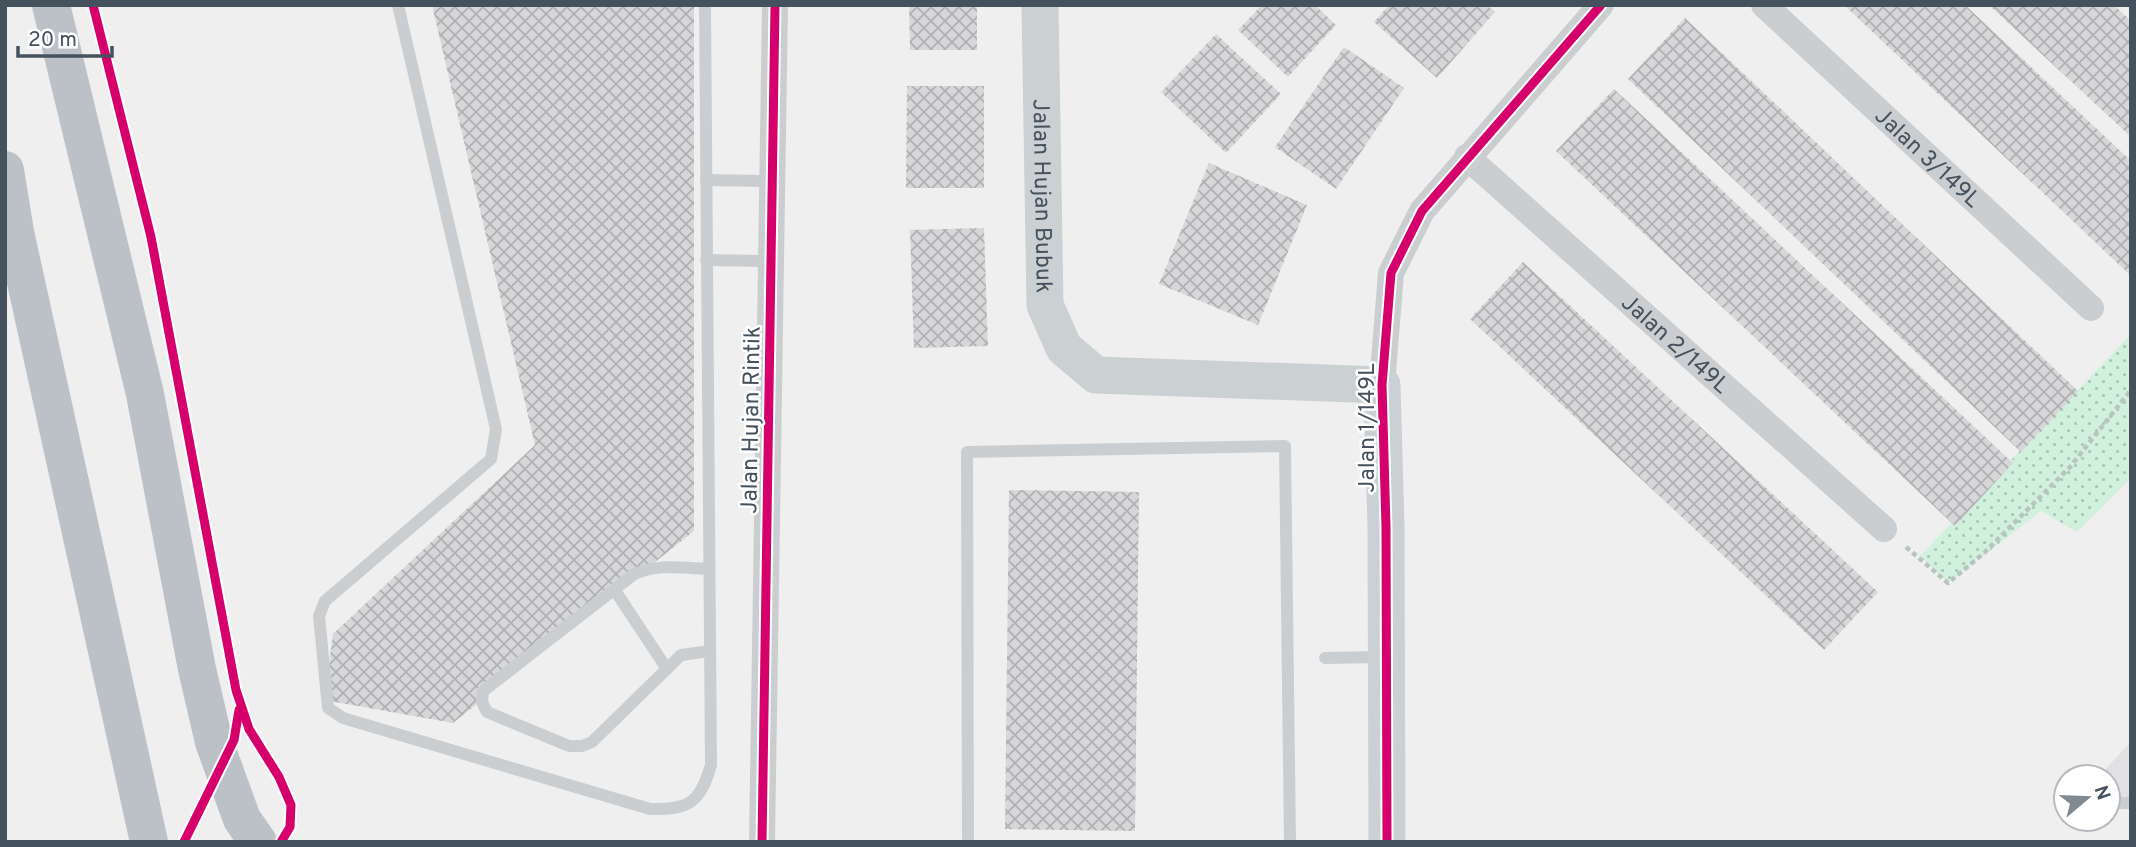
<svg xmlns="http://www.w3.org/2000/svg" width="2136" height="847" font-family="Overpass,sans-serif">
	<defs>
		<pattern id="green-dots" width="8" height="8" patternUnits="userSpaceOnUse" patternTransform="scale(1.75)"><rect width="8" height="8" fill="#d1f1dd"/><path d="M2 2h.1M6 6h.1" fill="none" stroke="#abc6b6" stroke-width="1.8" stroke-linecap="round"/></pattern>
		<pattern id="building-cross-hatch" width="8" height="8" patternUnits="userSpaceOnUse" patternTransform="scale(1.75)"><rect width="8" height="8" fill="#d7d7d9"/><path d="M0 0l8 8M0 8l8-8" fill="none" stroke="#b0b1b3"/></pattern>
	</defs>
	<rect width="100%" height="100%" fill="#f0efef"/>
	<!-- education -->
	<path fill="#e1e0e2" d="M2131,742V808H2108V777H2098Z"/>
	<!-- green -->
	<path fill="url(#green-dots)" d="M2131,334V478L2077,532L2041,511L1948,583L1920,556Z"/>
	<!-- building -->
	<g fill="url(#building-cross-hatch)">
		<path d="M432,5H694V531L453,723L324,700L333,634L535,445Z"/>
		<path d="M909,5H977V50H910Z"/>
		<path d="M1262,5H1315L1336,25L1288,77L1238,30Z"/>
		<path d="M1389,5H1487L1495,12L1437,78L1374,22Z"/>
		<path d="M1844,5H1965L2131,161V276Z"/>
		<path d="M1989,5H2114L2131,21V137Z"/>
		<path d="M1685,18L2078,391L2021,452L1628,79Z"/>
		<path d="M1216,34L1281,94L1226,153L1161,92Z"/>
		<path d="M1344,47L1404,88L1336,189L1275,147Z"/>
		<path d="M907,86H984V188H906Z"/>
		<path d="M1614,89L2013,463L1955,526L1556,151Z"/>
		<path d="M1209,163L1307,205L1258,325L1159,284Z"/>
		<path d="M984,228L988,346L914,348L910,230Z"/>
		<path d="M1523,262L1878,592L1824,650L1470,319Z"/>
		<path d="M1009,490L1139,492L1135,831L1005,829Z"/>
	</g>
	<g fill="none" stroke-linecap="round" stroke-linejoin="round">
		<!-- path -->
		<path stroke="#b7c4c0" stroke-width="4.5" stroke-dasharray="5 3.5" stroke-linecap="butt" d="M1906,547L1948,583L1984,553L2070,467L2131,390"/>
		<!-- lane -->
		<g stroke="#cbced0" stroke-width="12">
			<path d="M398,5L496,429L491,459L325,601L319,616L328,708L343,718L650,809C689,810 700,803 711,765L705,5"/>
			<path d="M706,180L772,181"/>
			<path d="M706,260L771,261"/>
			<path d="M709,569C684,568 656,563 633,575L483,691L482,702L487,712L569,746H582L592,742L681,655L710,651"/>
			<path d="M614,589L667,669"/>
			<path d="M1325,658L1382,657"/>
			<path d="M2109,803H2131"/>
			<path d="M968,842L967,452L1285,446L1290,842"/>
		</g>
		<!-- street -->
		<g stroke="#cbced0" stroke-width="26">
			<path id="s1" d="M1764,5L2091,308"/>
			<path id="s2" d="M1467,157L1884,529"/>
			<path d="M1382,385L1391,273L1422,211L1601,5"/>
			<path d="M762,842L775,5"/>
		</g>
		<!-- secondary -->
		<path stroke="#cbd0d3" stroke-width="37" id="s3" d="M1040,5L1045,305L1064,348L1096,375L1382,385L1386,527L1387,842"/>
		<!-- highway -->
		<g stroke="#bbc1c6" stroke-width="38">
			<path d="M51,5L145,394L197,669L214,742L242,819L258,842"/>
			<path d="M5,170L15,232L149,842"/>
		</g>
		<!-- cycleway casing -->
		<g stroke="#fff" stroke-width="13">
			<g id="cycleway">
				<path d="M93,5L151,237L236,690L249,729L279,777L291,805L290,827L281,842"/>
				<path d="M184,842L234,740L239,710"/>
				<path d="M762,842L775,5"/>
				<path d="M1387,842L1386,527L1382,385L1391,273L1422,211L1601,5"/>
			</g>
		</g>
		<!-- cycleway -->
		<use href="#cycleway" stroke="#d6006c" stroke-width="9"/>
	</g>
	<g text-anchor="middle" stroke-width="5" stroke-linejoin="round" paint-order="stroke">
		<!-- street labels -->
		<g font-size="23" fill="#45525e" stroke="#fff">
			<text dy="8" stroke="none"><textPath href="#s1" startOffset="224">Jalan 3/149L</textPath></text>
			<text dy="8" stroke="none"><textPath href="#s3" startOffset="191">Jalan Hujan Bubuk</textPath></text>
			<text dy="8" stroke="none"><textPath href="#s2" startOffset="280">Jalan 2/149L</textPath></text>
			<text transform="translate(750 420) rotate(-89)" y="8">Jalan Hujan Rintik</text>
			<text transform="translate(1366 428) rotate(-90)" y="8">Jalan 1/149L</text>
		</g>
	</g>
	<!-- border -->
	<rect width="2136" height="847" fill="none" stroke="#45525e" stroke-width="14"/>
	<!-- north arrow -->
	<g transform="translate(2087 798) rotate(71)"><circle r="33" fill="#ffffff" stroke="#b5babf" stroke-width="2"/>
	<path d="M0-5L12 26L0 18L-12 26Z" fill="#818991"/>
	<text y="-10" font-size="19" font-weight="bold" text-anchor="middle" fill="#45525e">N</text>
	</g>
	<!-- scale -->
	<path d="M18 46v10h94v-10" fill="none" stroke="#45525e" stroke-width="3.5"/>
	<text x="28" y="46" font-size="21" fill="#45525e" stroke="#ffffff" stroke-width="5" paint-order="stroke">20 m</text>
</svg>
